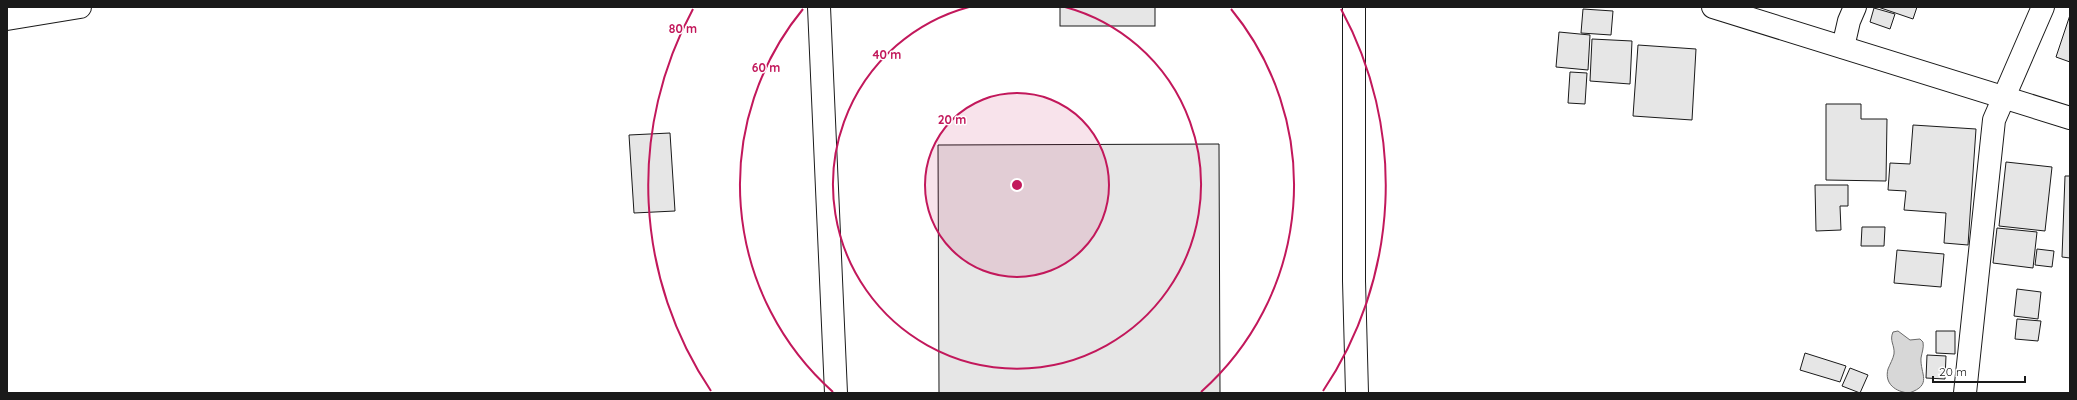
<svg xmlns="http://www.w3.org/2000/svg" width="2077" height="400" font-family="Quicksand,sans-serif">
	<rect width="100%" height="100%" fill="#fff"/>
	<!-- water -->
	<path fill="#d7d7d7" stroke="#6a6a6a" d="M1898,331L1910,340L1920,339L1923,342C1924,348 1922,352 1921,358C1920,374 1933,385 1909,393C1896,392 1884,384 1888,369C1890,364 1893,359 1894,354C1895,345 1889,341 1893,332Z"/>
	<!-- building -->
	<g fill="#e6e6e6" stroke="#1a1a1a">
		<rect x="1060" y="7" width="95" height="19"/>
		<path d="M1878,7H1917L1913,19Z"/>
		<path d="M1874,8L1895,14L1890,29L1870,22Z"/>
		<path d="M1583,9L1613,11L1611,35L1581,33Z"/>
		<path d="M2070,15V62L2056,57Z"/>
		<path d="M1559,32L1590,35L1588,70L1556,67Z"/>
		<path d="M1592,39L1632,41L1630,84L1590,81Z"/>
		<path d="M1638,45L1696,49L1692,120L1633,116Z"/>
		<path d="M1570,72L1587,73L1585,104L1568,103Z"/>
		<path d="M1826,104H1861V119H1887L1886,181L1826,180Z"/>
		<path d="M1913,125L1976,129L1968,245L1944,243L1946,213L1904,210L1906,191L1888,190L1890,163L1910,164Z"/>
		<path d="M670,133L675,211L634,213L629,135Z"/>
		<path d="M1219,144L1220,393H939L938,145Z"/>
		<path d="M2006,162L2052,167L2045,231L1999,226Z"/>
		<path d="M2065,176H2070V258L2062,257Z"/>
		<path d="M1815,185H1848V206H1840L1841,230L1816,231Z"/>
		<path d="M1862,227H1885L1884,246H1861Z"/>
		<path d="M1997,228L2037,232L2033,268L1993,263Z"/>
		<path d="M2037,249L2054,251L2052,267L2035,265Z"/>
		<path d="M1897,250L1944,254L1941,287L1894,283Z"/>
		<path d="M2017,289L2041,292L2038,319L2014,316Z"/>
		<path d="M2017,319L2041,321L2038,341L2015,339Z"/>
		<path d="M1936,331H1955V354L1936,353Z"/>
		<path d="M1805,353L1846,366L1840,382L1800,370Z"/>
		<path d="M1927,355L1946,356L1945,379L1926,378Z"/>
		<path d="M1850,368L1868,375L1860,393L1842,386Z"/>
	</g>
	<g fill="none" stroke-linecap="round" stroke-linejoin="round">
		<!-- minor casing -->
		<g stroke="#1a1a1a" stroke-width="24">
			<g id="minor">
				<path d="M819,7L836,393"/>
				<path d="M1354,7V281L1357,393"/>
				<path d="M1713,7L2070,118"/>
				<path d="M7,19L80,7"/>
				<path d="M1843,47L1849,21L1855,7"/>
				<path d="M1965,393L1994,120L2043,7"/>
			</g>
		</g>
		<!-- minor -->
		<use href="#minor" stroke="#fff" stroke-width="22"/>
	</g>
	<!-- distance rings -->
	<circle cx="1017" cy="185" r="92" fill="#c2185b" fill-opacity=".12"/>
	<g fill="none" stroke="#c2185b" stroke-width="2">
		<circle cx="1017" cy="185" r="92"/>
		<path d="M1065 7A184 184 0 1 1 969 7"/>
		<path d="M833 392A277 277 0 0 1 803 9M1231 9A277 277 0 0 1 1201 392"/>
		<path d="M711 391A369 369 0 0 1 693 9M1341 9A369 369 0 0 1 1323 391"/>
	</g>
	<circle cx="1017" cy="185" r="6" fill="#c2185b" stroke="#fff" stroke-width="2"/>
	<g font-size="12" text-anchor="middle" font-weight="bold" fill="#c2185b" stroke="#fff" stroke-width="3" stroke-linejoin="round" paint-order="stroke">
		<text x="683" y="33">80 m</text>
		<text x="887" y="59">40 m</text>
		<text x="766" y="72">60 m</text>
		<text x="952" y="124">20 m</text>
	</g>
	<!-- border -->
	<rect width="2077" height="400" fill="none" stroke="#1a1a1a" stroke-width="16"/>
	<!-- scale -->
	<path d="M1933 376v6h92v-6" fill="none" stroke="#1a1a1a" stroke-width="2"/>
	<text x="1939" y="376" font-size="12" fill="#1a1a1a" stroke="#ffffff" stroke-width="3" paint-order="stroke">20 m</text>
</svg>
